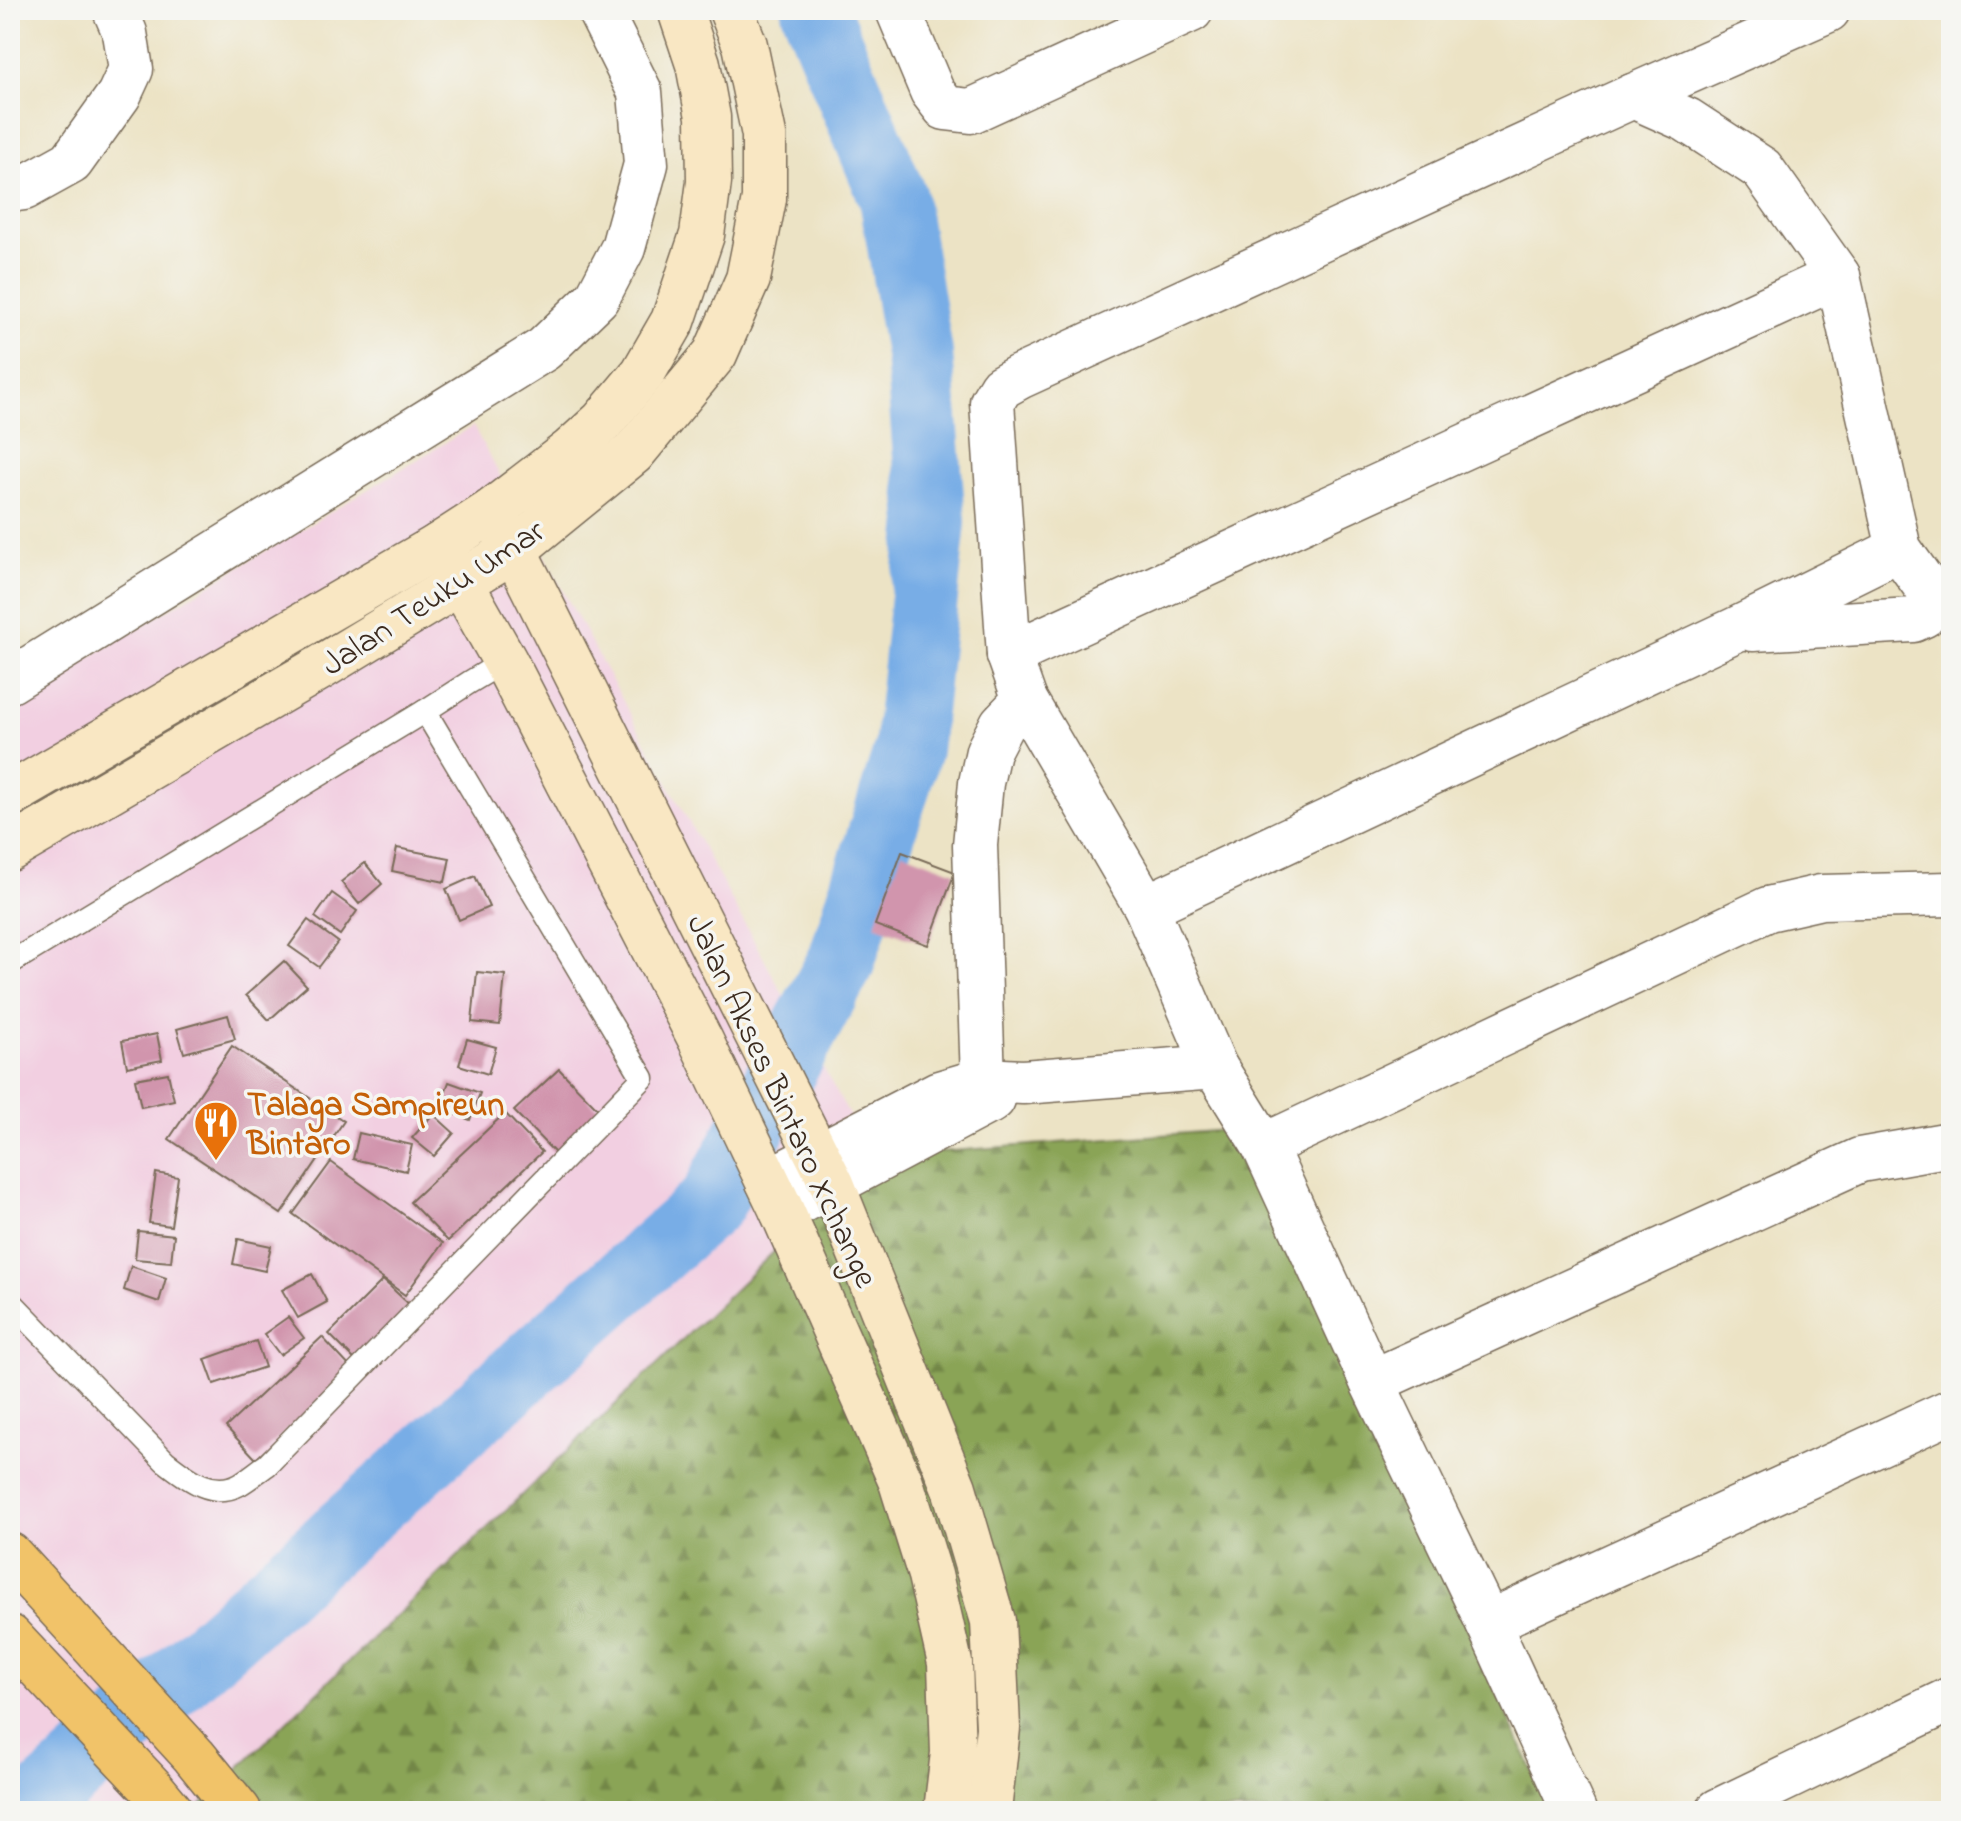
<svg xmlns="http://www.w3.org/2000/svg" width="1961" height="1821" font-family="'Indie Flower',sans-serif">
	<defs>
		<pattern id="forest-firs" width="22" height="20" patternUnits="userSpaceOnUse" patternTransform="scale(2)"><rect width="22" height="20" fill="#8aa456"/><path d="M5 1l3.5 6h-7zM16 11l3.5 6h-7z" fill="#728647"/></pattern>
	</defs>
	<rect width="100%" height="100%" fill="#f6f6f2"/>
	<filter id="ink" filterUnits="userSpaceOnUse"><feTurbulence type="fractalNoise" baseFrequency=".0125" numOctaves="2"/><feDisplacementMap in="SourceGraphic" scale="16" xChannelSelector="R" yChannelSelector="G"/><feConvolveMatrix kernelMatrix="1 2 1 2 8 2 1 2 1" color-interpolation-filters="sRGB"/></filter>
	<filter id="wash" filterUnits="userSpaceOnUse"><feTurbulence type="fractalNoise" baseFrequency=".006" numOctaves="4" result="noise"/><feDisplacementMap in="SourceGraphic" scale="32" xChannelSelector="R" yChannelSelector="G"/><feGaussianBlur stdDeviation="1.8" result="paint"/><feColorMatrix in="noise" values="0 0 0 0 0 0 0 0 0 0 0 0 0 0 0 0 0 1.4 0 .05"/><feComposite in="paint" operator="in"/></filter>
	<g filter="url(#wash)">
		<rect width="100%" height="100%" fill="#ece3c5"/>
		<!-- built -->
		<path fill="#f2cfe1" d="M473,426L872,1157L194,1811H10V705Z"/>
		<!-- forest -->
		<path fill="url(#forest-firs)" stroke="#62673a" stroke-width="2" d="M1240,1129L1551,1811H194L872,1157Z"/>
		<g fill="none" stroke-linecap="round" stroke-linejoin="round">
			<!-- river -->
			<path stroke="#78ade6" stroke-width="68" d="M30,1811L712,1202L841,962L908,749L932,522L919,353L893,198L815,10"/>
		</g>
		<g id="blocks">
			<!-- building -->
			<g fill="#d195ad">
				<path d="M397,848L450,858L445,882L392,871Z"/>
				<path d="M902,852L955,872L928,945L875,925Z"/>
				<path d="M365,863L382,884L359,904L341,882Z"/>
				<path d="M475,876L489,907L459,920L446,889Z"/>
				<path d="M332,893L357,911L340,935L315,917Z"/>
				<path d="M308,920L338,942L319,967L289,946Z"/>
				<path d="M284,961L307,986L269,1020L246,995Z"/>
				<path d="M477,972L505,975L500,1025L472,1022Z"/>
				<path d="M228,1015L235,1039L184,1053L177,1029Z"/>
				<path d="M157,1034L162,1060L127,1067L122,1041Z"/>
				<path d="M467,1039L496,1047L488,1074L459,1065Z"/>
				<path d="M232,1046L344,1121L281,1214L169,1139Z"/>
				<path d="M559,1069L600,1111L556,1154L514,1111Z"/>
				<path d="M168,1073L174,1100L141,1107L135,1079Z"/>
				<path d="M449,1082L480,1093L470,1120L439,1108Z"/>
				<path d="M505,1113L542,1152L448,1241L410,1202Z"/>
				<path d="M433,1114L454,1133L434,1156L412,1138Z"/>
				<path d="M359,1133L412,1145L406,1171L353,1159Z"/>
				<path d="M331,1162L443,1243L405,1295L293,1214Z"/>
				<path d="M156,1173L178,1177L171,1226L149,1223Z"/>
				<path d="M138,1231L174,1235L171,1262L135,1259Z"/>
				<path d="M238,1239L271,1246L265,1271L233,1264Z"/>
				<path d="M131,1266L166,1278L159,1302L124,1290Z"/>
				<path d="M312,1274L327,1302L298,1318L282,1290Z"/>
				<path d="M383,1280L412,1307L357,1362L329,1334Z"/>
				<path d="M288,1317L304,1338L280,1355L264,1334Z"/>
				<path d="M322,1337L352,1369L256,1459L226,1427Z"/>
				<path d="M256,1341L265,1367L214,1384L205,1359Z"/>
			</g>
		</g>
	</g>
	<g filter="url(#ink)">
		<use href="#blocks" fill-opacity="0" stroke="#796b58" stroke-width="2"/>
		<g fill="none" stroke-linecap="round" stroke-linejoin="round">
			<!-- lane casing -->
			<g stroke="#796b58" stroke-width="25">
				<g id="lane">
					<path d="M10,963L425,711L470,682L505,661"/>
					<path d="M10,1301L165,1461C187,1478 212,1499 240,1484C249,1479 258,1471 267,1465L643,1078L425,711"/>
				</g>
			</g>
			<!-- street casing -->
			<g stroke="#796b58" stroke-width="47">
				<g id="street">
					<path d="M898,10L932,91L945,108L971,111L1191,10"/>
					<path d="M1633,96L1687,120L1762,169L1838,276L1899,549L1929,591L1930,606L1924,615L1913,620L1753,629"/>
					<path d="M10,190L24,188L71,162L119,95L131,69L125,33L115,10"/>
					<path d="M1009,655L1838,276"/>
					<path d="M10,681L544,349L597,298L623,248L646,164L640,92L599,10"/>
					<path d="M1025,700L1146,907L1215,1067"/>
					<path d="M1146,907L1737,629L1899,549"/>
					<path d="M989,1102L983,1080L975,845L981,783L988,751L1002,724L1025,700L1009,655L992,402L1001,387L1019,377L1633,96L1828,10"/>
					<path d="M1264,1146L1768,909L1821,897L1951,894"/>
					<path d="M768,1181L939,1093L983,1080L1023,1082L1215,1067L1264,1146L1372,1382L1488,1623L1574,1811"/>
					<path d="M782,1211L993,1099"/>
					<path d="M1372,1382L1860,1160L1951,1144"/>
					<path d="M1488,1623L1951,1411"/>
					<path d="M1718,1811L1951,1699"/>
				</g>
			</g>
			<!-- secondary casing -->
			<g stroke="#796b58" stroke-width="47">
				<g id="secondary">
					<path d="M492,511L514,550L832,1184L954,1488L993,1621L998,1728L989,1811"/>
					<path d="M438,546L461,583L505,661L701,1041L782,1211L901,1482L930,1575L950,1663L953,1753L946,1811"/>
					<path d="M10,795L438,546L492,511L570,451L602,422L643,373L673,321L702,235L709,182L708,117L698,64L680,10"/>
					<path d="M10,849L320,668L514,550L633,453L715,354L748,279L764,199V135L745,45L731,10"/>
				</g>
			</g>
			<!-- highway casing -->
			<g stroke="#796b58" stroke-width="47">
				<g id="highway">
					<path d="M10,1555L194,1756L239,1811"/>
					<path d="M10,1637L151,1787L171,1811"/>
				</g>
			</g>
			<!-- lane -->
			<use href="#lane" stroke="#fff" stroke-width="22"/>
			<!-- street -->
			<use href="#street" stroke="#fff" stroke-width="44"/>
			<!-- secondary -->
			<use href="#secondary" stroke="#f9e7c3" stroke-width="44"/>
			<!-- highway -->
			<use href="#highway" stroke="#f1c369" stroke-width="44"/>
		</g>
	</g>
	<!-- icons -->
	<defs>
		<g id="restaurant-pin" transform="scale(2.3)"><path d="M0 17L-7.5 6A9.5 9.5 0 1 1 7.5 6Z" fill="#e8710a" stroke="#f6f6f2"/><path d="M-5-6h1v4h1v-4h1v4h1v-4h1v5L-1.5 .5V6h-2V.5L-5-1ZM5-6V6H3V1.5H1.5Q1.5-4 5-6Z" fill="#fff"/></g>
	</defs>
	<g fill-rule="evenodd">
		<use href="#restaurant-pin" x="216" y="1123"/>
	</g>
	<g text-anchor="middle" stroke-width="7" stroke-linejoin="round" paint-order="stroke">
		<!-- street labels -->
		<g font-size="34" fill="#3b2a1e" stroke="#f6f6f2">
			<text transform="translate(432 596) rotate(-33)" y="12">Jalan Teuku Umar</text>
			<text transform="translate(784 1100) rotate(65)" y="12">Jalan Akses Bintaro Xchange</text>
		</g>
		<!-- food labels -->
		<g font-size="34" font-weight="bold" fill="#c56008" stroke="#f6f6f2" text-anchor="start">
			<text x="247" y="1115">Talaga Sampireun<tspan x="247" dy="39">Bintaro</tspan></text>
		</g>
	</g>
	<!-- margin -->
	<rect width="1961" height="1821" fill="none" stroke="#f6f6f2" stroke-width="40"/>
</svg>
